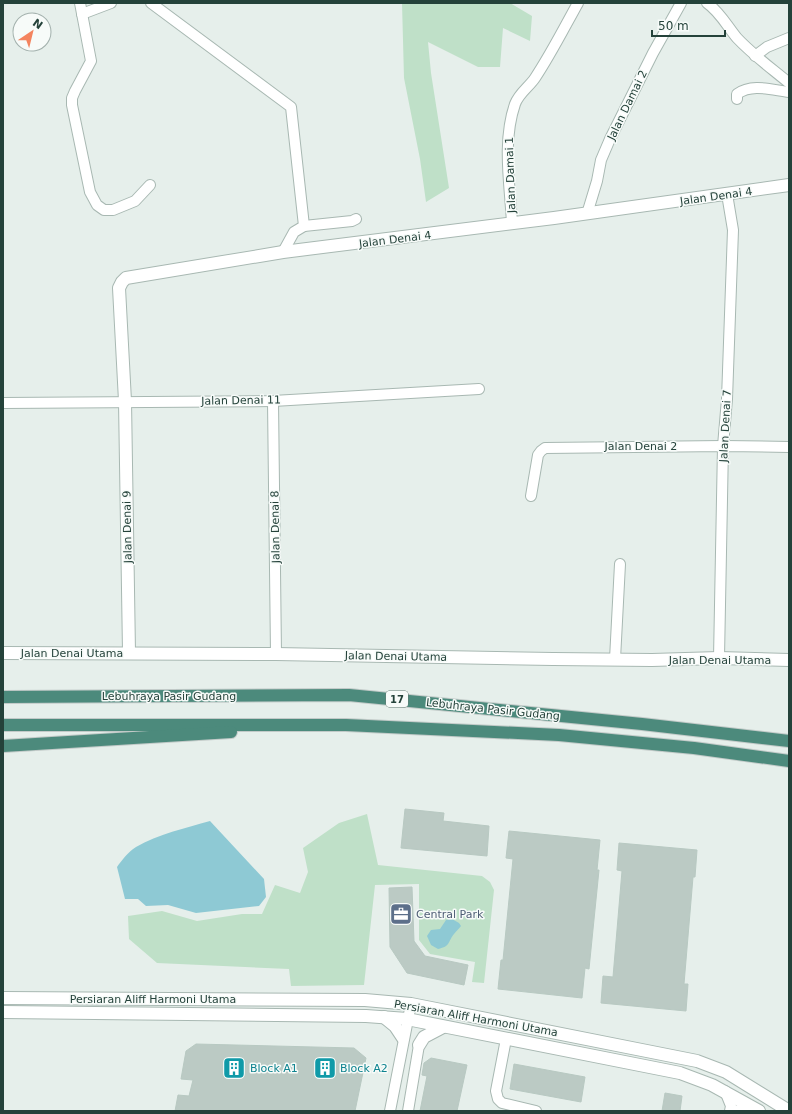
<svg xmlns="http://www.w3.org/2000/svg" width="792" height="1114" font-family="'DejaVu Sans',sans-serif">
	<rect width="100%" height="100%" fill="#e6efeb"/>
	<!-- green -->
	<g fill="#bfe0c8">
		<path d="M402,3H510L532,16L530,41L503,28L500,67H478L428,42L431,73L449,188L426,202L420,159L404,78Z"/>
		<path d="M367,814L378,865L482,876L490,882L494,890L484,983L472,982L475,962L430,954L419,940V884L375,885L364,985L291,986L289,969L157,963L129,939L128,916L162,911L197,921L242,914H262L275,885L300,893L308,872L303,848L339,823Z"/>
	</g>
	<!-- water -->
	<g fill="#8ec9d4">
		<path d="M210,821L264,879L266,897L259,906L196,913L168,905L146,906L138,899H125L117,867C122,860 128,852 136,847C158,834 186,828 210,821Z"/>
		<path d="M452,919L459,923L461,926C459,929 456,931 454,934C447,943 451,946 438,949L431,945L427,936L431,930L440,929L446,920Z"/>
	</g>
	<!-- building -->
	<g fill="#bbcac4" stroke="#b8c9c2">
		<path d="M405,809L444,813L443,821L489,826L487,856L401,848Z"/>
		<path d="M509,831L600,840L597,870H599L589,969L585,968L582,998L498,989L501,960H503L513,859L506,858Z"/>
		<path d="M619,843L697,850L695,877H693L684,984H688L686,1011L601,1003L603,976L613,977L622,871L617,870Z"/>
		<path d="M412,887L414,941L425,956L468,965L464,985L407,973L390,947L389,888Z"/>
		<path d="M196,1044L354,1048L366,1058L355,1111H175L178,1095L189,1096L193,1080L181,1079L186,1051Z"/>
		<path d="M431,1058L467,1065L457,1111H420L427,1076L422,1075L424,1063Z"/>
		<path d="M514,1064L585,1077L581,1102L510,1089Z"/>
		<path d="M665,1093L682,1096L680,1111H662Z"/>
	</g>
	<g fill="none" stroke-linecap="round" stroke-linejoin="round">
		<!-- minor casing -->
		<g stroke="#a8b8b2" stroke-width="12">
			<g id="minor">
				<path d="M80,3L91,61L75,91L72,98V105L90,192L97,205L104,210H113L135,201L150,185"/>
				<path d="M151,3L291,107L304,226L294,232L283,252"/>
				<path d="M707,3C720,12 727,26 737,38C753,55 771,68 789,83"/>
				<path d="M82,14L111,3"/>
				<path d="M755,56L767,47L789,38"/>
				<path d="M737,99V94C752,83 772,90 789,92"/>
				<path d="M587,214L597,181L601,160L610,139L653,53L681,3"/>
				<path d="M512,223C510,184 502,142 515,104C519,93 529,87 535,78C551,54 564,28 578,3"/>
				<path d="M304,226L352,221L356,219"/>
				<path d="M273,401L276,654"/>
				<path d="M3,403L273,401L479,389"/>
				<path d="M531,496L538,455L541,451L545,448L723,446L789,447"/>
				<path d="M719,658L723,446L727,399L733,230L727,194"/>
				<path d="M615,659L620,564"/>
				<path d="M506,1039L496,1091L498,1099L502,1103L536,1111"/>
				<path d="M725,1091L731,1106L730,1111"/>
				<path d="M390,1111L411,1004"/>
				<path d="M408,1111L419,1045"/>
				<path d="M736,1111L745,1108H754"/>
			</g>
		</g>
		<!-- tertiary casing -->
		<g stroke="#a8b8b2" stroke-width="14">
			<g id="tertiary">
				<path d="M129,652L125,401L119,288L122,282L126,278L283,252L554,218L789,185"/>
				<path d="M3,653L276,654L553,659L652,660L719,658L789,660"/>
				<path d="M3,998L365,1000L411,1004L697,1061L726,1072L789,1111"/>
				<path d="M3,1012L366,1016L407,1019L680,1073L712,1085L759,1111"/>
				<path d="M384,1017L395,1026L403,1038"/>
				<path d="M419,1045L424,1037L443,1027"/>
			</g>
		</g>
		<!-- trunk casing -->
		<g stroke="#c2cac8" stroke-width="14">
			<g id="trunk">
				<path d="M3,697L349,695L642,724L789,741"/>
				<path d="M3,725H346L559,735L694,748L789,761"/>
				<path d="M3,746L231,732"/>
			</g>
		</g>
		<!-- minor -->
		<use href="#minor" stroke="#fff" stroke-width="10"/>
		<!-- tertiary -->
		<use href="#tertiary" stroke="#fff" stroke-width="12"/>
		<!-- trunk -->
		<use href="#trunk" stroke="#4c8a7c" stroke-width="12"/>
	</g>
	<!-- icons -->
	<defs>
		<g id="office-square" transform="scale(1.15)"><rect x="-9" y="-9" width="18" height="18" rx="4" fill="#5c6f8a" stroke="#f7fbf9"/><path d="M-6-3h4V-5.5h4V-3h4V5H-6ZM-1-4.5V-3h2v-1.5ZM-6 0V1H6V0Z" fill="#fff"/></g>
		<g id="building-square" transform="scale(1.15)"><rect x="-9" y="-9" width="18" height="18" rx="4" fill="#0f9aa8" stroke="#f7fbf9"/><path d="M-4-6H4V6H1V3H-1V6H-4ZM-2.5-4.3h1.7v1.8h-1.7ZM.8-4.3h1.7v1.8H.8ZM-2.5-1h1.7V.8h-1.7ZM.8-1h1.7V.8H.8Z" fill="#fff"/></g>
	</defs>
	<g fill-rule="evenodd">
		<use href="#office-square" x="401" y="914"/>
		<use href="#building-square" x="234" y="1068"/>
		<use href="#building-square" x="325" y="1068"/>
	</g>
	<g text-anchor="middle" stroke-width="3" stroke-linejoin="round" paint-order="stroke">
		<!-- shield labels -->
		<rect fill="#f7fbf9" stroke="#637a73" stroke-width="1" x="386" y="691" width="22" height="16" rx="3"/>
		<g font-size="10" font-weight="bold" fill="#24423a">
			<text x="397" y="703">17</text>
		</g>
		<!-- street labels -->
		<g font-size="11" fill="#24423a" stroke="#f7fbf9">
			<text transform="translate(627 105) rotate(-64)" y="4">Jalan Damai 2</text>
			<text transform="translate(510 175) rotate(-92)" y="4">Jalan Damai 1</text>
			<text transform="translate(716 196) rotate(-8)" y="4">Jalan Denai 4</text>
			<text transform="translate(395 239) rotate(-7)" y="4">Jalan Denai 4</text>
			<text transform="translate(241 400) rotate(-1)" y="4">Jalan Denai 11</text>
			<text transform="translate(725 426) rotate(-87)" y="4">Jalan Denai 7</text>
			<text x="641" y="450">Jalan Denai 2</text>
			<text transform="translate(127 527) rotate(-91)" y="4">Jalan Denai 9</text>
			<text transform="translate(275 527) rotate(-91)" y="4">Jalan Denai 8</text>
			<text x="72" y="657">Jalan Denai Utama</text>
			<text transform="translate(396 656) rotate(1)" y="4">Jalan Denai Utama</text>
			<text x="720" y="664">Jalan Denai Utama</text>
			<text x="169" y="700">Lebuhraya Pasir Gudang</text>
			<text transform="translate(493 709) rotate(6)" y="4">Lebuhraya Pasir Gudang</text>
			<text x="153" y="1003">Persiaran Aliff Harmoni Utama</text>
			<text transform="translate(476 1018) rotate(10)" y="4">Persiaran Aliff Harmoni Utama</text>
		</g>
		<!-- service labels -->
		<g font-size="11" fill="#4e5e75" stroke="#f7fbf9" text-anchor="start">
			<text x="416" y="918">Central Park</text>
		</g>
		<!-- culture labels -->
		<g font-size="11" fill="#0d838f" stroke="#f7fbf9" text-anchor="start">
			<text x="250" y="1072">Block A1</text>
			<text x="340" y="1072">Block A2</text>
		</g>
	</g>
	<!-- border -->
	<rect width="792" height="1114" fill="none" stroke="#24423a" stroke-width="8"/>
	<!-- north arrow -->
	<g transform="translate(32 32) rotate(35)"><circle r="19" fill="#f7fbf9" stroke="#a3b1ad"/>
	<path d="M0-3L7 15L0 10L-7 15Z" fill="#f4845f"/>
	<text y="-6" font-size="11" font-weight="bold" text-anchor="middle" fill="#24423a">N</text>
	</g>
	<!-- scale -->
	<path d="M652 30v6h73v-6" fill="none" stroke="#24423a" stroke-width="2"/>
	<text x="658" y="30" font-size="12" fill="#24423a" stroke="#f7fbf9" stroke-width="3" paint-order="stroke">50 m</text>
</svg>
